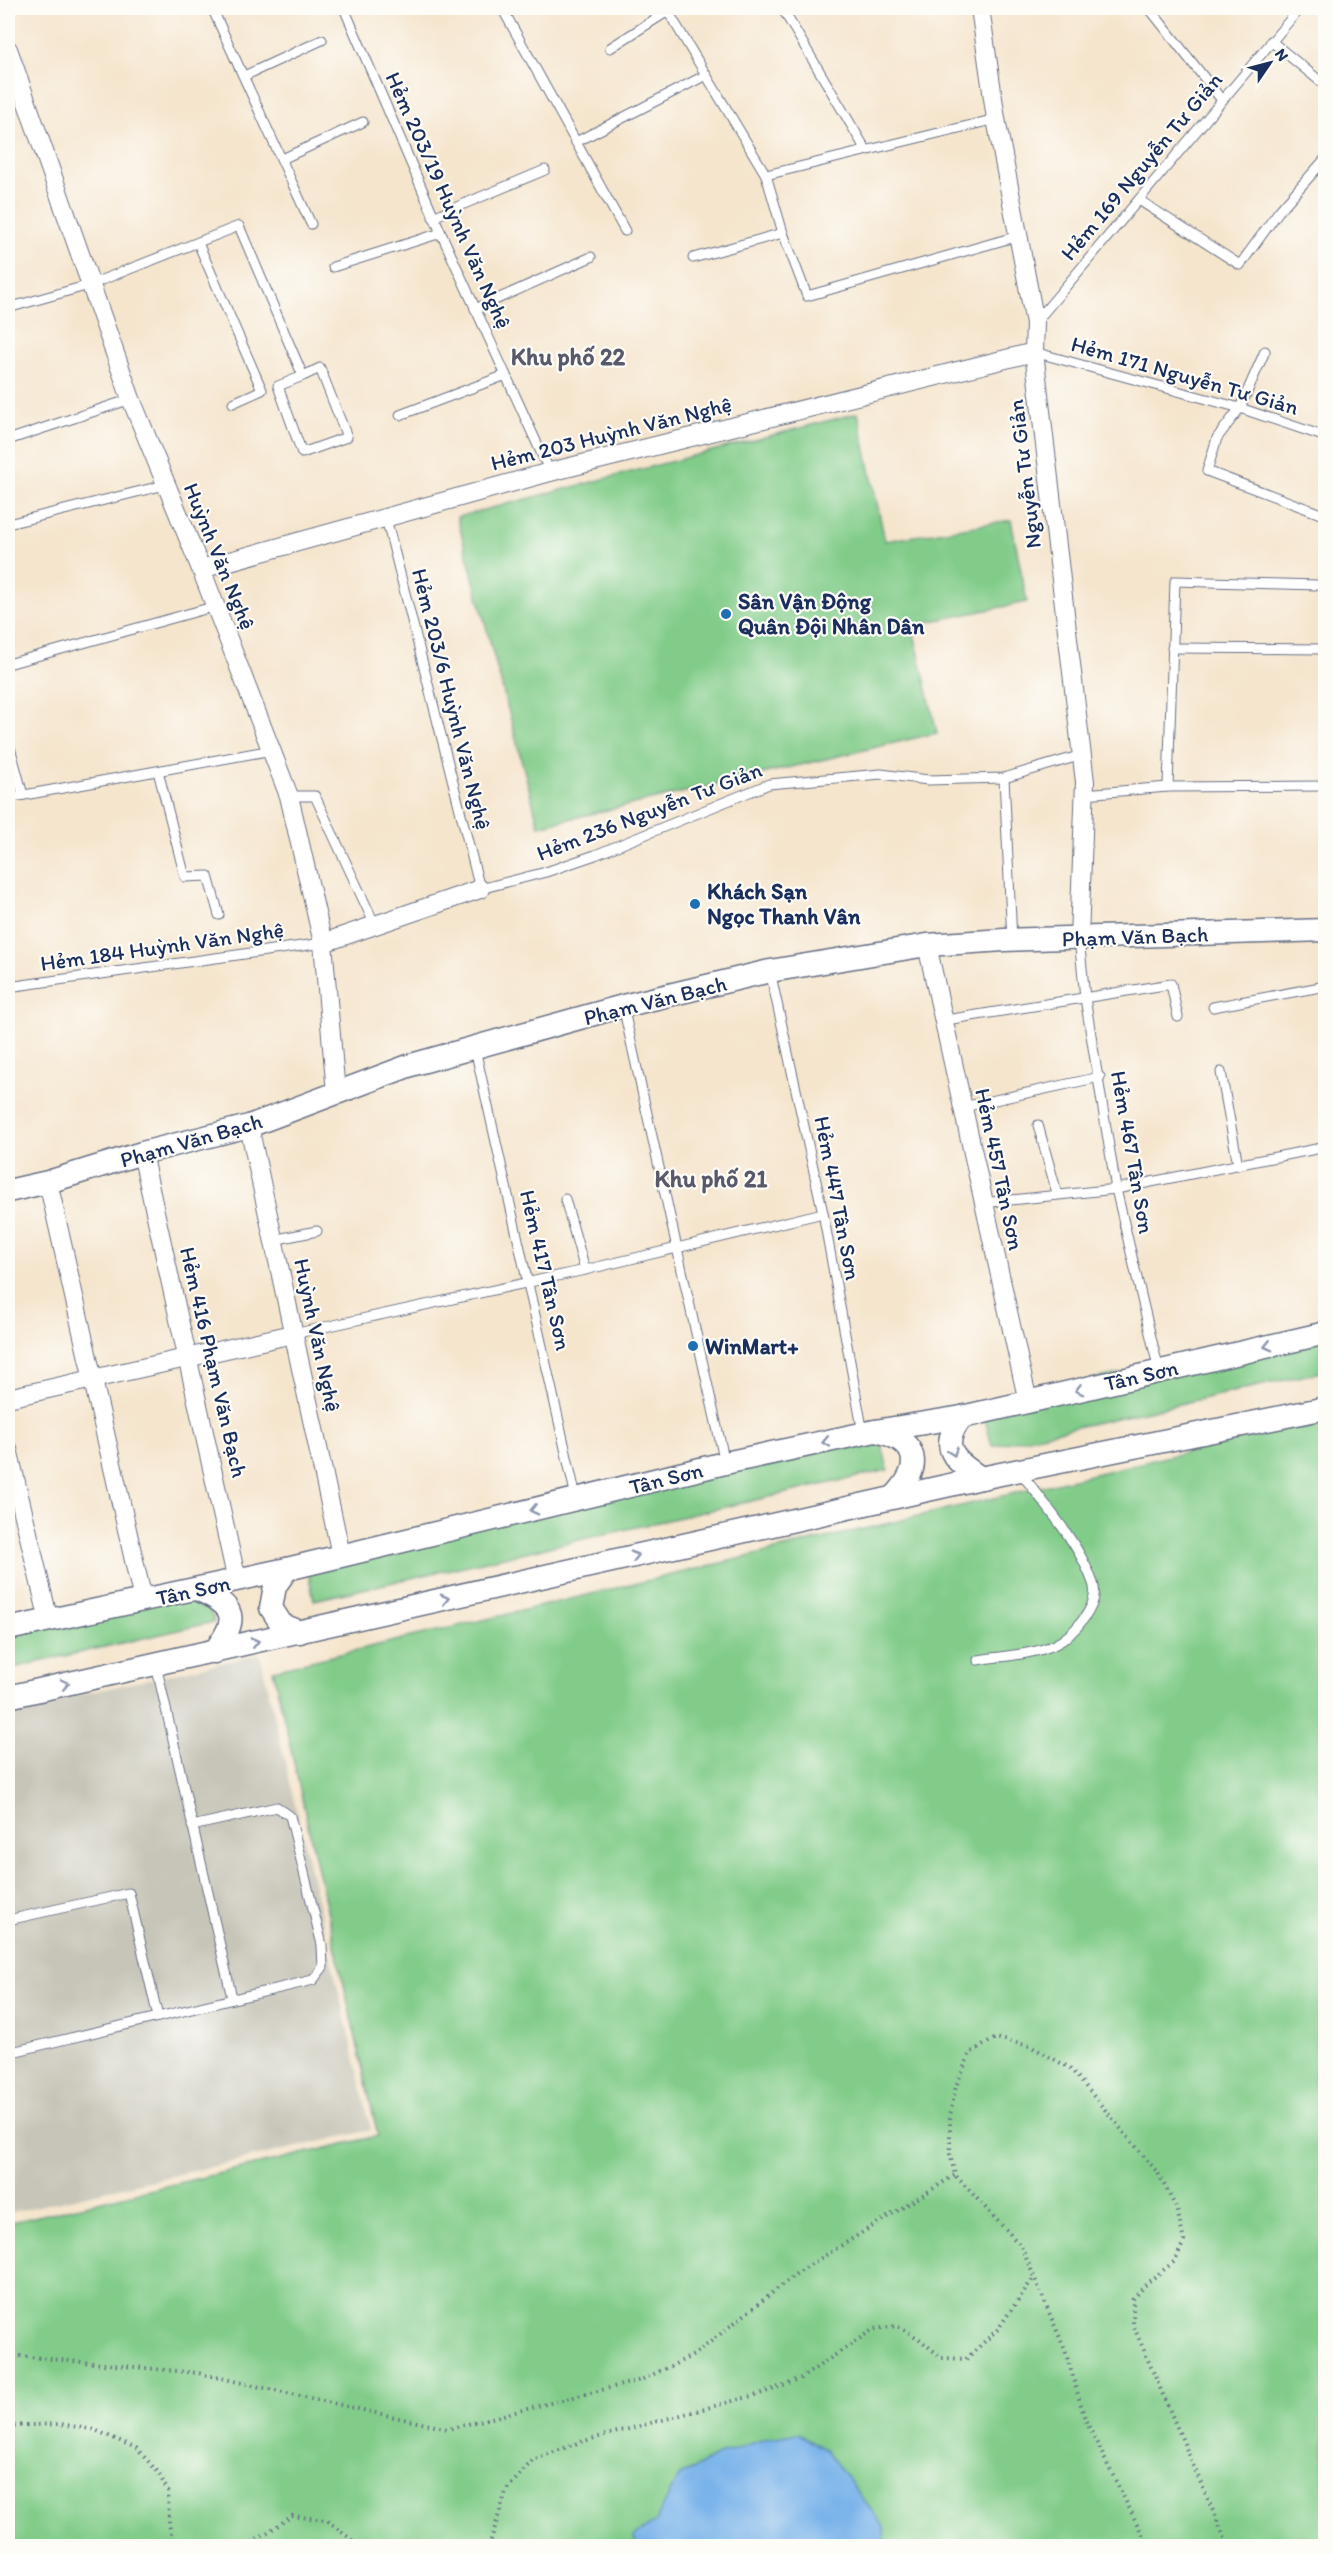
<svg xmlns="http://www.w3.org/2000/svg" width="1333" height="2554" font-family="Itim,sans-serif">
	<rect width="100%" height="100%" fill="#fdfcf7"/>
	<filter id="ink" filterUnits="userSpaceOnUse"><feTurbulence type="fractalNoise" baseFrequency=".0167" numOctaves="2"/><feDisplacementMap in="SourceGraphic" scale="12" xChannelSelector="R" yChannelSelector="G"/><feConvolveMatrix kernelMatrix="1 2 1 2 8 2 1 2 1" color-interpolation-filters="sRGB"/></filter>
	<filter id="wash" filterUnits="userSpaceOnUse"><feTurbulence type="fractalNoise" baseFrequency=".008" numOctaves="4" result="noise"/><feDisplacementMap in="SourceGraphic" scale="24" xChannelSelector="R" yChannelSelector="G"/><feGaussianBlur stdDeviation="1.35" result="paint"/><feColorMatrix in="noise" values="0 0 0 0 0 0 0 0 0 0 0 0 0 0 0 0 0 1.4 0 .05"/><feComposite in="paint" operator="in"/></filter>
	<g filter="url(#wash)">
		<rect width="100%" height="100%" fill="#f5e5cd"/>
		<!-- industrial -->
		<path fill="#c7c5b8" d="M260,1654L371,2130L8,2213V1711Z"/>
		<!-- green -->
		<g fill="#81cc89" stroke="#4e7e74" stroke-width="1.5">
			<path d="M858,413L885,541L1011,520L1027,602L912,625L937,733L539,826L457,517Z"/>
			<path d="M1325,1329V1371L992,1446L981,1404Z"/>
			<path d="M1325,1419V2546H8V2223L378,2136L273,1670Z"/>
			<path d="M878,1428L888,1470L314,1600L306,1563Z"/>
			<path d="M203,1587L214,1622L8,1669V1630Z"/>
		</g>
		<!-- water -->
		<path fill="#79b3ea" stroke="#4a71a4" stroke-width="1.5" d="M798,2433L826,2450L884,2527L885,2546H636L634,2536L655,2522L678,2477L718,2455L765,2439Z"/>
	</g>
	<g filter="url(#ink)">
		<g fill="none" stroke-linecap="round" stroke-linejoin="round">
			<!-- service casing -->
			<g stroke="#676f85" stroke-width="11">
				<g id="service">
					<path d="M212,8L311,224"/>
					<path d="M344,8L441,233L550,472"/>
					<path d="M502,8L625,231"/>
					<path d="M666,8L766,175L783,233L807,296L1018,236"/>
					<path d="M782,8L866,150"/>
					<path d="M1149,8L1221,99"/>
					<path d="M1271,41L1326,86"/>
					<path d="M610,48L668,11"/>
					<path d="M244,76L322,40"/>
					<path d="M576,142L706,75"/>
					<path d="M282,159L363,122"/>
					<path d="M766,175L996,119"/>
					<path d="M1139,200L1240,265L1279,211L1326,158"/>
					<path d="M433,217L545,170"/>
					<path d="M198,243L262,390L233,403"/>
					<path d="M693,258L783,233"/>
					<path d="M333,267L441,233"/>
					<path d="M8,308L89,285L239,226L303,376L320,368L347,437L302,453L278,386L303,376"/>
					<path d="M475,309L591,257"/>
					<path d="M1035,323L1300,8"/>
					<path d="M1265,351L1240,408L1217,438L1207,471L1326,516"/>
					<path d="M1034,352L1240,408L1326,437"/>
					<path d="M400,415L506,375"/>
					<path d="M8,440L131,399"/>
					<path d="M386,518L480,889L546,872L595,855L769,784L881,774L928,780L1004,778L1082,755"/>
					<path d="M8,524L165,485"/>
					<path d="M1172,648L1326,649"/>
					<path d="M8,664L216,606"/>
					<path d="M8,740L23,795"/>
					<path d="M158,771L185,877L208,876L219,915"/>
					<path d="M1004,778L1012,940"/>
					<path d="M1168,787L1175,581L1318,585"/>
					<path d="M1084,794L1168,787L1326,786"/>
					<path d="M289,796H315L375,925"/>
					<path d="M8,798L272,750"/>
					<path d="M1079,938L1085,998L1116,1189L1159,1371"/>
					<path d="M770,971L823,1213L863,1433"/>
					<path d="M8,987L323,943"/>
					<path d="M623,1006L725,1463"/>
					<path d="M1213,1007L1326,986"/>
					<path d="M946,1020L1171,984L1178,1017"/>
					<path d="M475,1049L576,1497"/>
					<path d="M1221,1072L1238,1165"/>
					<path d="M963,1107L1100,1077"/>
					<path d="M1038,1125L1057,1193"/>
					<path d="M565,1199L585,1270"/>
					<path d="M982,1203L1116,1189L1326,1147"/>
					<path d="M273,1240L317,1231"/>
					<path d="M293,1334L585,1270L823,1213"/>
					<path d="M978,1660C1002,1656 1032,1655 1054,1645C1073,1636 1101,1605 1093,1583C1080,1545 1045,1504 1020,1472"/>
					<path d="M156,1665L232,1998"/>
					<path d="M8,1920L129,1893L158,2017"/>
					<path d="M8,2053L313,1980L323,1967L322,1945L290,1816L277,1807L192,1826"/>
				</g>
			</g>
			<!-- minor casing -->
			<g stroke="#676f85" stroke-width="20">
				<g id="minor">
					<path d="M980,8L996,119L1035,323L1034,352L1085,782L1079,938"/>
					<path d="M8,49L131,399L201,569L289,796L323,943L336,1093"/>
					<path d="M201,569L550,472L1034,352"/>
					<path d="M323,943L480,889"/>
					<path d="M927,945L1028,1402"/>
					<path d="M249,1126L341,1555"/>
					<path d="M142,1153L237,1581"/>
					<path d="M48,1182L143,1600"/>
					<path d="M8,1398L293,1334"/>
					<path d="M8,1449L49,1621"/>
				</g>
			</g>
			<!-- tertiary casing -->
			<g stroke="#676f85" stroke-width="25">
				<g id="tertiary">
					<path d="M8,1191L48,1182L142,1153L249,1126L411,1065L623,1006L770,971L927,945L1004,940L1326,930"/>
					<path d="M962,1417C938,1447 953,1460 981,1478"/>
					<path d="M876,1431C920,1441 923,1467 894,1497"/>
					<path d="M287,1569L275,1586L271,1608L282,1625L300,1632"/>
					<path d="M199,1590C237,1607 239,1619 214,1652"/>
					<path d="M8,1629L287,1569L725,1463L875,1431L962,1417L1326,1333"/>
					<path d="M8,1697L981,1478L1326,1408"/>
				</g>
			</g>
			<!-- path -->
			<g stroke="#676f85" stroke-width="4" stroke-dasharray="1.5 4.5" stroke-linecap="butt">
				<path d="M8,2355L198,2373L448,2429L641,2380L694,2355L797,2273L955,2175"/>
				<path d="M8,2426L60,2424L95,2430L136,2448L157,2471L168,2491L169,2524L174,2546"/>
				<path d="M247,2546L292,2516L326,2520L360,2546"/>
				<path d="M489,2546L507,2489L533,2460L580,2442L763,2393L801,2378L874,2329L897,2326L918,2338L942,2358L966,2359L998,2329L1034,2277"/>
				<path d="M1148,2546L1085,2419L1065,2350L1021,2246L955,2175L950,2154V2115L956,2086L970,2053L996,2038L1030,2046L1070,2068L1158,2173L1177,2209L1184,2241L1175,2261L1148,2282L1133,2299V2325L1228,2546"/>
			</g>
			<!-- service -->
			<use href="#service" stroke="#fff" stroke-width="9"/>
			<!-- minor -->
			<use href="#minor" stroke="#fff" stroke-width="18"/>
			<!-- tertiary -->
			<use href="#tertiary" stroke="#fff" stroke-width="22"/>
		</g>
		<!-- one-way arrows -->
		<defs><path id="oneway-chevron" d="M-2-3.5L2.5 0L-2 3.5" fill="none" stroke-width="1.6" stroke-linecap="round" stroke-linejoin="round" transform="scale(1.5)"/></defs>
		<g stroke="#8d97ae">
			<use href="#oneway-chevron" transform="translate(1268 1346) rotate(167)"/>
			<use href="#oneway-chevron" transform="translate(1079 1390) rotate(166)"/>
			<use href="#oneway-chevron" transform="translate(826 1442) rotate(168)"/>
			<use href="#oneway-chevron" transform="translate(953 1452) rotate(70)"/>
			<use href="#oneway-chevron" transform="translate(534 1510) rotate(167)"/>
			<use href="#oneway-chevron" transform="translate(635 1556) rotate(-13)"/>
			<use href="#oneway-chevron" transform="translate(445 1599) rotate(-13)"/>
			<use href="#oneway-chevron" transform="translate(255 1642) rotate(-13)"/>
			<use href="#oneway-chevron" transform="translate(65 1684) rotate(-12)"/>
		</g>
	</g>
	<!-- markers -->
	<g fill="#1f6fb2" stroke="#fdfcf7" stroke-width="2">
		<circle cx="726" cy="614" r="6"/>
		<circle cx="695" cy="904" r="6"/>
		<circle cx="693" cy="1346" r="6"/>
	</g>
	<g text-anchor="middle" stroke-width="4.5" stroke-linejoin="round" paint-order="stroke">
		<!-- street labels -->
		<g font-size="22" fill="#1b2f5e" stroke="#fdfcf7">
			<text transform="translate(1141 166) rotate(-50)" y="8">Hẻm 169 Nguyễn Tư Giản</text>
			<text transform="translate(449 200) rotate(66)" y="8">Hẻm 203/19 Huỳnh Văn Nghệ</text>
			<text transform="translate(1185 375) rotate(16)" y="8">Hẻm 171 Nguyễn Tư Giản</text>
			<text transform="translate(611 433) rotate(-14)" y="8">Hẻm 203 Huỳnh Văn Nghệ</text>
			<text transform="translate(1024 474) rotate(-97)" y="8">Nguyễn Tư Giản</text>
			<text transform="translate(220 556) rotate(68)" y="8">Huỳnh Văn Nghệ</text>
			<text transform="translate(452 699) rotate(76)" y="8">Hẻm 203/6 Huỳnh Văn Nghệ</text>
			<text transform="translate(649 811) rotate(-21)" y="8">Hẻm 236 Nguyễn Tư Giản</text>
			<text transform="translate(1135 936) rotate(-2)" y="8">Phạm Văn Bạch</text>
			<text transform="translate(162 946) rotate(-8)" y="8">Hẻm 184 Huỳnh Văn Nghệ</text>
			<text transform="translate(655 1000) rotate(-14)" y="8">Phạm Văn Bạch</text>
			<text transform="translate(191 1140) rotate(-16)" y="8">Phạm Văn Bạch</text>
			<text transform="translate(1133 1152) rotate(80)" y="8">Hẻm 467 Tân Sơn</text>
			<text transform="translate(1000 1169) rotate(78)" y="8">Hẻm 457 Tân Sơn</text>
			<text transform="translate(838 1198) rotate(79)" y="8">Hẻm 447 Tân Sơn</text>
			<text transform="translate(546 1270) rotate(77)" y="8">Hẻm 417 Tân Sơn</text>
			<text transform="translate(318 1335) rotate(78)" y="8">Huỳnh Văn Nghệ</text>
			<text transform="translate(214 1362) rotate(77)" y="8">Hẻm 416 Phạm Văn Bạch</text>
			<text transform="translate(1141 1375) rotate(-13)" y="8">Tân Sơn</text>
			<text transform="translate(666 1478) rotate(-14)" y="8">Tân Sơn</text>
			<text transform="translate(193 1590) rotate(-12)" y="8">Tân Sơn</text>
		</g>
		<!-- poi labels -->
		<g font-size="22" font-weight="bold" fill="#1b2f5e" stroke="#fdfcf7" text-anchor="start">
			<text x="738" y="609">Sân Vận Động<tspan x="738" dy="25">Quân Đội Nhân Dân</tspan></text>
			<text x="707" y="899">Khách Sạn<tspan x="707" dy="25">Ngọc Thanh Vân</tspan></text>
			<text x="705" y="1354">WinMart+</text>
		</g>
		<!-- neighbourhood labels -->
		<g font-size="24" font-weight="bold" fill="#585a6b" stroke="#fdfcf7">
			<text x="568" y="365">Khu phố 22</text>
			<text x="711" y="1187">Khu phố 21</text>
		</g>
	</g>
	<!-- margin -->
	<rect width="1333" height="2554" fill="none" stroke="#fdfcf7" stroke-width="30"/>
	<!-- north arrow -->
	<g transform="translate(1270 63) rotate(55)" stroke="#fdfcf7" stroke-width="4.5" paint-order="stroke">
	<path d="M0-4.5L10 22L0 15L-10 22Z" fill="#1b2f5e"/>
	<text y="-9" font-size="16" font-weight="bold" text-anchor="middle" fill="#1b2f5e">N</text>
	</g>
</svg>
